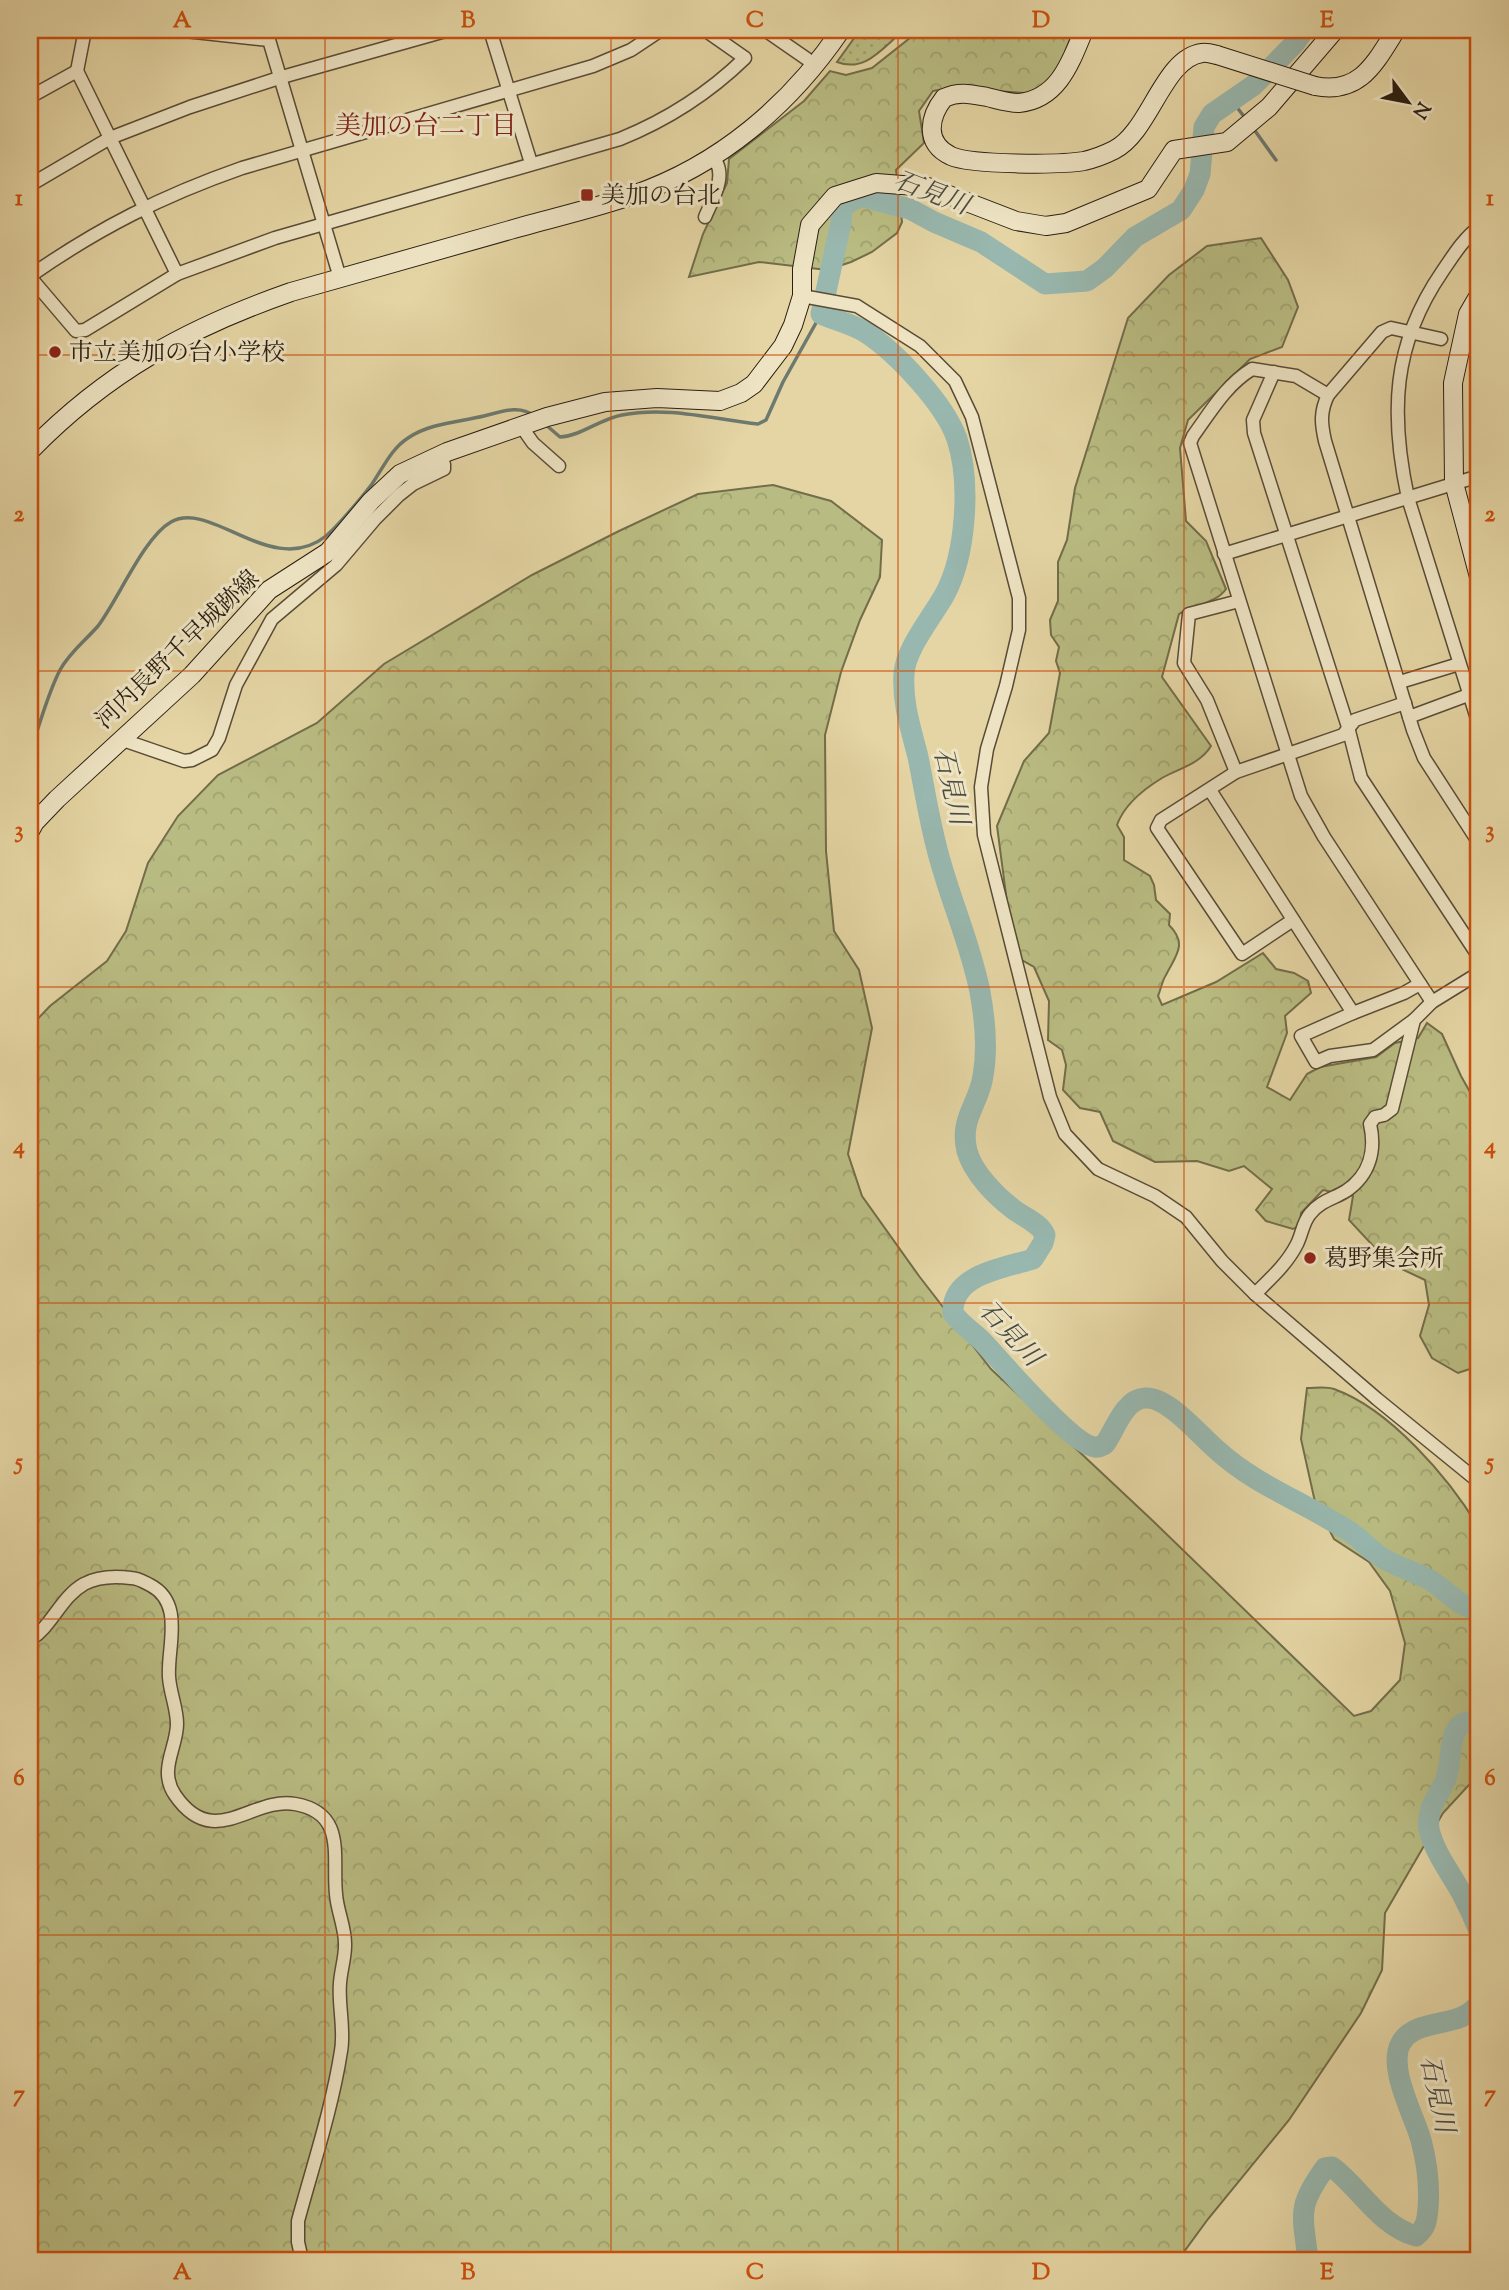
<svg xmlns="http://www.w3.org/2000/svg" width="1509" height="2290" font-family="'Sorts Mill Goudy','Noto Serif JP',serif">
	<defs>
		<pattern id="green-dots" width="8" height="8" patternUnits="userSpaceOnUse" patternTransform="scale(1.75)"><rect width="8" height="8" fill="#b9bc82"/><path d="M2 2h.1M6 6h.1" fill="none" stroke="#9fa16f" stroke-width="1.8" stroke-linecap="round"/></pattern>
		<pattern id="forest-crowns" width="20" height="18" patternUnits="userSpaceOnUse" patternTransform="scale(1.75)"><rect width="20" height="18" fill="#b9bc82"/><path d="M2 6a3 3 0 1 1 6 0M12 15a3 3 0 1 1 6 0" fill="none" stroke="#9fa16f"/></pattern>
	</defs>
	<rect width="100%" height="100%" fill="#e5d5a4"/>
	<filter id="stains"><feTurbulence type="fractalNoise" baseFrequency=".00286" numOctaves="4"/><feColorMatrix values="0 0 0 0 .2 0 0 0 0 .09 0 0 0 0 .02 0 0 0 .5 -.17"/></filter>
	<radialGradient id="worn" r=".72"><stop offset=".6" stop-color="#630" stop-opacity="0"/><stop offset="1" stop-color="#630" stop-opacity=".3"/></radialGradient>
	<!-- green -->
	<path fill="url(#green-dots)" stroke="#726d4a" stroke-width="2" d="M860,30H904C883,47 866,73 837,62Z"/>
	<!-- forest -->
	<g fill="url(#forest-crowns)" stroke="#726d4a" stroke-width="2">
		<path d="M920,30H1017L1030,32L1033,30H1074L1066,49L1060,72L1045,87L1025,93L996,91L966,85L933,91L919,111L924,143L896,170L902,222L897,233L872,252L851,262L827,270L759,262L689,277L703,234L727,183L729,159L804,101L830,71L846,75L872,68Z"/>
		<path d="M1261,238L1288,280L1298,307L1282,347L1250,359L1188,420L1180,448L1186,521L1206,541L1226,589C1217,603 1193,605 1179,614L1162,677L1211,746C1200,764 1180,768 1162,778C1144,789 1124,805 1117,825L1124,837V860L1150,876L1154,885L1156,900L1170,914L1169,925C1188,944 1176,955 1166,975C1162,981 1161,989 1158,996L1162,1005L1216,982L1263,953L1276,969L1294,973L1308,981L1311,993L1285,1016L1287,1033L1267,1087L1290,1100L1307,1074L1320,1067L1376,1057L1395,1043L1418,1038L1427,1023L1442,1034L1461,1076L1479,1108V1366L1458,1373L1432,1358L1420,1336L1429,1305L1425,1280L1389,1263L1349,1220L1353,1196L1323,1190L1301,1213L1300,1225L1293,1229L1266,1221L1256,1210L1272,1189L1244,1166L1229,1171L1197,1161L1155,1162L1113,1141L1100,1112L1080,1108L1063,1090L1066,1065L1062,1050L1048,1040L1049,1001L1034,967L1020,959L1011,933L997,826L1024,761L1049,733L1060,673L1056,661L1059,647L1051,635L1050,620L1058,601V562L1067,540L1075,488L1128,318L1169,275L1207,246Z"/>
		<path d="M773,485L831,501L882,540L880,577L860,620L841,672L825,735L826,851L834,931L859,970L872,1028L848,1154L862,1196L919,1276L991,1369L1153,1521L1354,1716L1371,1711L1400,1680L1405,1643L1390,1591L1369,1562L1334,1539L1315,1502L1301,1439L1307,1388C1316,1388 1326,1386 1334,1389C1390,1409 1449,1478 1479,1528V1774L1443,1813L1385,1913L1382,1970L1361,2013L1289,2120L1208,2219L1178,2260H30V1027L50,1006L107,961L126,931L148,863L178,816L218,775L317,723L384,664L532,575L619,531L698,494Z"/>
	</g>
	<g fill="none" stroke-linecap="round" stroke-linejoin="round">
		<!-- stream -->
		<g stroke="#6c7a6f" stroke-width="3.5">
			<path d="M1232,101L1246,119"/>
			<path d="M1253,128L1276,160"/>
			<path d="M546,425L560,437C581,436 600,419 622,415C668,406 712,419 758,424L766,420L783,382L821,314"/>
			<path d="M30,746L34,740C42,717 49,691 60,670C70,652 85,641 98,626C118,600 144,537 171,522C211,499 272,579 326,536C337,527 363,496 372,484C383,468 391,449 408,438C430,423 459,422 484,416C500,412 520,404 534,416"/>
		</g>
		<!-- river -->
		<g stroke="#98b7ae" stroke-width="21">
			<path d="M1304,30L1295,43L1254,85L1212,114L1204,127L1200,174L1194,190L1181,210L1135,237L1105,268L1087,281L1045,284L981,242L934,222L910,209L860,196L842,207L841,223L821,314C835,320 852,324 865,332C896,352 945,404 957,439C971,482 966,555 945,594C933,616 905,649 904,674C902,703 911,729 918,757C925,791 930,826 940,860C952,904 971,946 980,992C985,1019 988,1048 983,1076C979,1104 959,1119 967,1151C973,1173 996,1196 1013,1209C1023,1217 1040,1223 1045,1235L1043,1243L1033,1259C1005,1268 951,1274 953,1313C961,1325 975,1333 984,1343C1003,1363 1072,1445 1095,1447C1099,1448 1101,1446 1105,1444C1115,1430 1124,1399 1145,1398C1168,1396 1200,1436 1217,1450C1256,1486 1309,1504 1353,1534C1364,1542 1373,1553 1386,1560C1400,1568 1416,1572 1430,1580C1448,1591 1458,1607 1479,1610"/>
			<path d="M1479,1723C1444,1714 1454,1760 1446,1779C1439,1796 1426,1808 1429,1829C1434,1852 1450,1872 1461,1892C1468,1905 1474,1918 1479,1931"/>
			<path d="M1308,2260C1303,2214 1296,2208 1325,2168L1332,2167C1360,2188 1380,2226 1416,2236C1426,2228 1427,2221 1428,2208C1430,2185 1427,2163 1421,2140C1414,2115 1387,2067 1401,2043C1416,2016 1462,2030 1479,2003"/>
		</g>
		<!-- street casing -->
		<g stroke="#594c36" stroke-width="15">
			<g id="street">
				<path d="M176,30L269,40L340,278"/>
				<path d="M490,30L531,163"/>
				<path d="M765,30L807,59"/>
				<path d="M77,71L85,30"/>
				<path d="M30,97L77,71L177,274"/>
				<path d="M30,185L110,138L190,107L282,77L449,30"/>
				<path d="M705,217C713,198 728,175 713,157"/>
				<path d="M1479,227C1463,239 1453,256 1442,272C1392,345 1390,414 1408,498L1479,725"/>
				<path d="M30,276C99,228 162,196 242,168L593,66L631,50L661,30"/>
				<path d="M30,277L76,331L85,330L177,274L275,238L620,139C667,120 709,93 745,58L705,30"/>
				<path d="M802,296L857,306L920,346L955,381L972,417L1019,598V630L1006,686L987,749L981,787L984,835L1050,1097L1065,1134L1098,1169L1155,1196L1186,1217L1222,1261L1255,1294L1377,1399L1479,1482"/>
				<path d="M1441,339L1391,328L1382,332L1328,395C1320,412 1321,423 1325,441L1413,730L1424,758L1479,843"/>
				<path d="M1274,372L1253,420L1254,433L1348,727L1361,778L1479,957"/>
				<path d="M1328,395L1296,376L1252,369C1226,385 1211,411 1193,436L1190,443L1301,796L1324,837L1432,1002"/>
				<path d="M521,426L533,443L559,466"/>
				<path d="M1224,554L1479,476"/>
				<path d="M1400,682L1459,664"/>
				<path d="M1409,717L1479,691"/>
				<path d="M120,739L184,761L192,760L212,750L219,738L236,685L272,619L336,565L375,519L399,495L413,484L444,469V464L416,475"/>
				<path d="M1236,772L1207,700L1184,663L1189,614L1239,601"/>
				<path d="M1210,790L1353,1013L1404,993L1420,984"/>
				<path d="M1293,920L1242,954L1157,828L1161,820L1236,772L1343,735L1355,720L1405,703"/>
				<path d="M1353,1013L1301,1036L1316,1062L1330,1056L1373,1050L1414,1020"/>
				<path d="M1255,1294C1270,1279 1287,1264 1297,1244C1302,1234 1303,1222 1310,1214C1320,1201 1333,1199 1346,1191C1370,1175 1376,1150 1370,1124L1375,1117L1384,1115L1392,1109L1414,1020L1432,1002L1479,973"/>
				<path d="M30,1640C52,1626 61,1597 84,1584C99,1576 115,1576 131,1578C138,1578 144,1582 150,1585C185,1603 167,1647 169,1677C170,1693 177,1708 177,1724C177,1748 158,1770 175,1795C214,1852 252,1796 295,1804C347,1813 332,1857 336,1894C337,1911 346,1929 345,1946C345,1958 341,1970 340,1983C338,2005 345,2029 341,2051C332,2109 313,2165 298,2221V2242L302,2260"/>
			</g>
		</g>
		<!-- secondary casing -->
		<g stroke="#2a1e11" stroke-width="20">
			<g id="secondary">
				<path d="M1084,30C1071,61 1059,99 1019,103C1009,103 996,99 987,97C971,94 959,91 944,98C929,117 924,143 951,156C971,165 1060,165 1084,161C1093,159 1106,154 1114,150C1150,132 1163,58 1202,53C1206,52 1213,54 1217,55"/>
				<path d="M1315,86C1360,95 1375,63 1396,30"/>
				<path d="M1479,295L1468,314L1453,383L1454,483L1479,577"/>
				<path d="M30,451C107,372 188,328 291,292C364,271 437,250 510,230C551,218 593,209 633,195C720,165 790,105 841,30"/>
				<path d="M30,831L35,822L57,799L192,675L269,590L328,552L371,501L400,474L447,452L547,417L605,402L657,398L720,401L741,393L754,384L783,346L793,325L802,296V269L810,225L835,196L876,183L928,187L1016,221L1046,226L1066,223L1148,189L1174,150L1227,142L1269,107L1335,30"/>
			</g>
		</g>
		<!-- street -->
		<use href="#street" stroke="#eee4c4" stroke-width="12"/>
		<!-- secondary -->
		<use href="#secondary" stroke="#eee4c4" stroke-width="18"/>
		<!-- secondary-bridge casing -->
		<g stroke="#2a1e11" stroke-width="20" stroke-linecap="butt">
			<path id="secondary-bridge" d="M1217,55L1315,86"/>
		</g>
		<!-- secondary-bridge -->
		<use href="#secondary-bridge" stroke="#eee4c4" stroke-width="18"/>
	</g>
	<!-- grid -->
	<path fill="none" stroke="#cc500d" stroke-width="2" stroke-opacity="0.55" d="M325,30V2260M611,30V2260M898,30V2260M1184,30V2260M30,355H1479M30,671H1479M30,987H1479M30,1303H1479M30,1619H1479M30,1935H1479"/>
	<!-- markers -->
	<g fill="#8f2418" stroke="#eee4c4" stroke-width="2.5">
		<rect x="580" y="188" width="14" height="14" rx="3.5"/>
		<circle cx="55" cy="352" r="7"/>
		<circle cx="1310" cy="1258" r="7"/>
	</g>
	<g text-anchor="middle" stroke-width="6" stroke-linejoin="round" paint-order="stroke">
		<!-- poi labels -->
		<g font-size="24" fill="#2a1e11" stroke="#eee4c4" text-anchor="start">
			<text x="601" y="203">美加の台北</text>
			<text x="69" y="360">市立美加の台小学校</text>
			<text x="1324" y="1266">葛野集会所</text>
		</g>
		<!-- street labels -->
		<g font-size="24" fill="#2a1e11" stroke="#eee4c4">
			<text transform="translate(177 649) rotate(-44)" y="8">河内長野千早城跡線</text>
		</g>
		<!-- neighbourhood labels -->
		<g font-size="26" fill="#7a1f14" stroke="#eee4c4">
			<text x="426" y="134">美加の台二丁目</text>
		</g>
		<!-- water labels -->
		<g font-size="26" font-style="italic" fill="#4b4c40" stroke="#eee4c4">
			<text transform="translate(932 192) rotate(21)" y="9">石見川</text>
			<text transform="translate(952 786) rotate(77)" y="9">石見川</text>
			<text transform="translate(1011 1333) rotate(47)" y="9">石見川</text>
			<text transform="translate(1438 2094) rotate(78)" y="9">石見川</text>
		</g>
	</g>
	<!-- margin -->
	<rect width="1509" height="2290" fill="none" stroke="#e5d5a4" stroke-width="77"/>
	<!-- north arrow -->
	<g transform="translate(1408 102) rotate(122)" stroke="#eee4c4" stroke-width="5" paint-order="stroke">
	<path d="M0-5L12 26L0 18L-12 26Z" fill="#2a1e11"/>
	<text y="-10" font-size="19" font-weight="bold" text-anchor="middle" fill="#2a1e11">N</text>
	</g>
	<rect x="38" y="38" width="1432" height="2214" fill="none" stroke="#cc500d" stroke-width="2.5"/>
	<g font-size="23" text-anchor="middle" font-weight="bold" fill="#cc500d">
		<text x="182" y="27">A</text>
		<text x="468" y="27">B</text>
		<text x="755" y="27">C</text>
		<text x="1041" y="27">D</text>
		<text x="1327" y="27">E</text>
		<text x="19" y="205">1</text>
		<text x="1490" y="205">1</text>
		<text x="19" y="521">2</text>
		<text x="1490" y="521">2</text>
		<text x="19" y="837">3</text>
		<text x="1490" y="837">3</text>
		<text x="19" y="1153">4</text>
		<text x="1490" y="1153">4</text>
		<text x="19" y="1469">5</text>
		<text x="1490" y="1469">5</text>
		<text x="19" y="1785">6</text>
		<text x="1490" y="1785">6</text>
		<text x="19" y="2101">7</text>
		<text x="1490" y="2101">7</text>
		<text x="182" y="2279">A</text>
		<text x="468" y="2279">B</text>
		<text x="755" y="2279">C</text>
		<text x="1041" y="2279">D</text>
		<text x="1327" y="2279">E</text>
	</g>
	<rect width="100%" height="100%" filter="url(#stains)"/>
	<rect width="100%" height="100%" fill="url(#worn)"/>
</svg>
